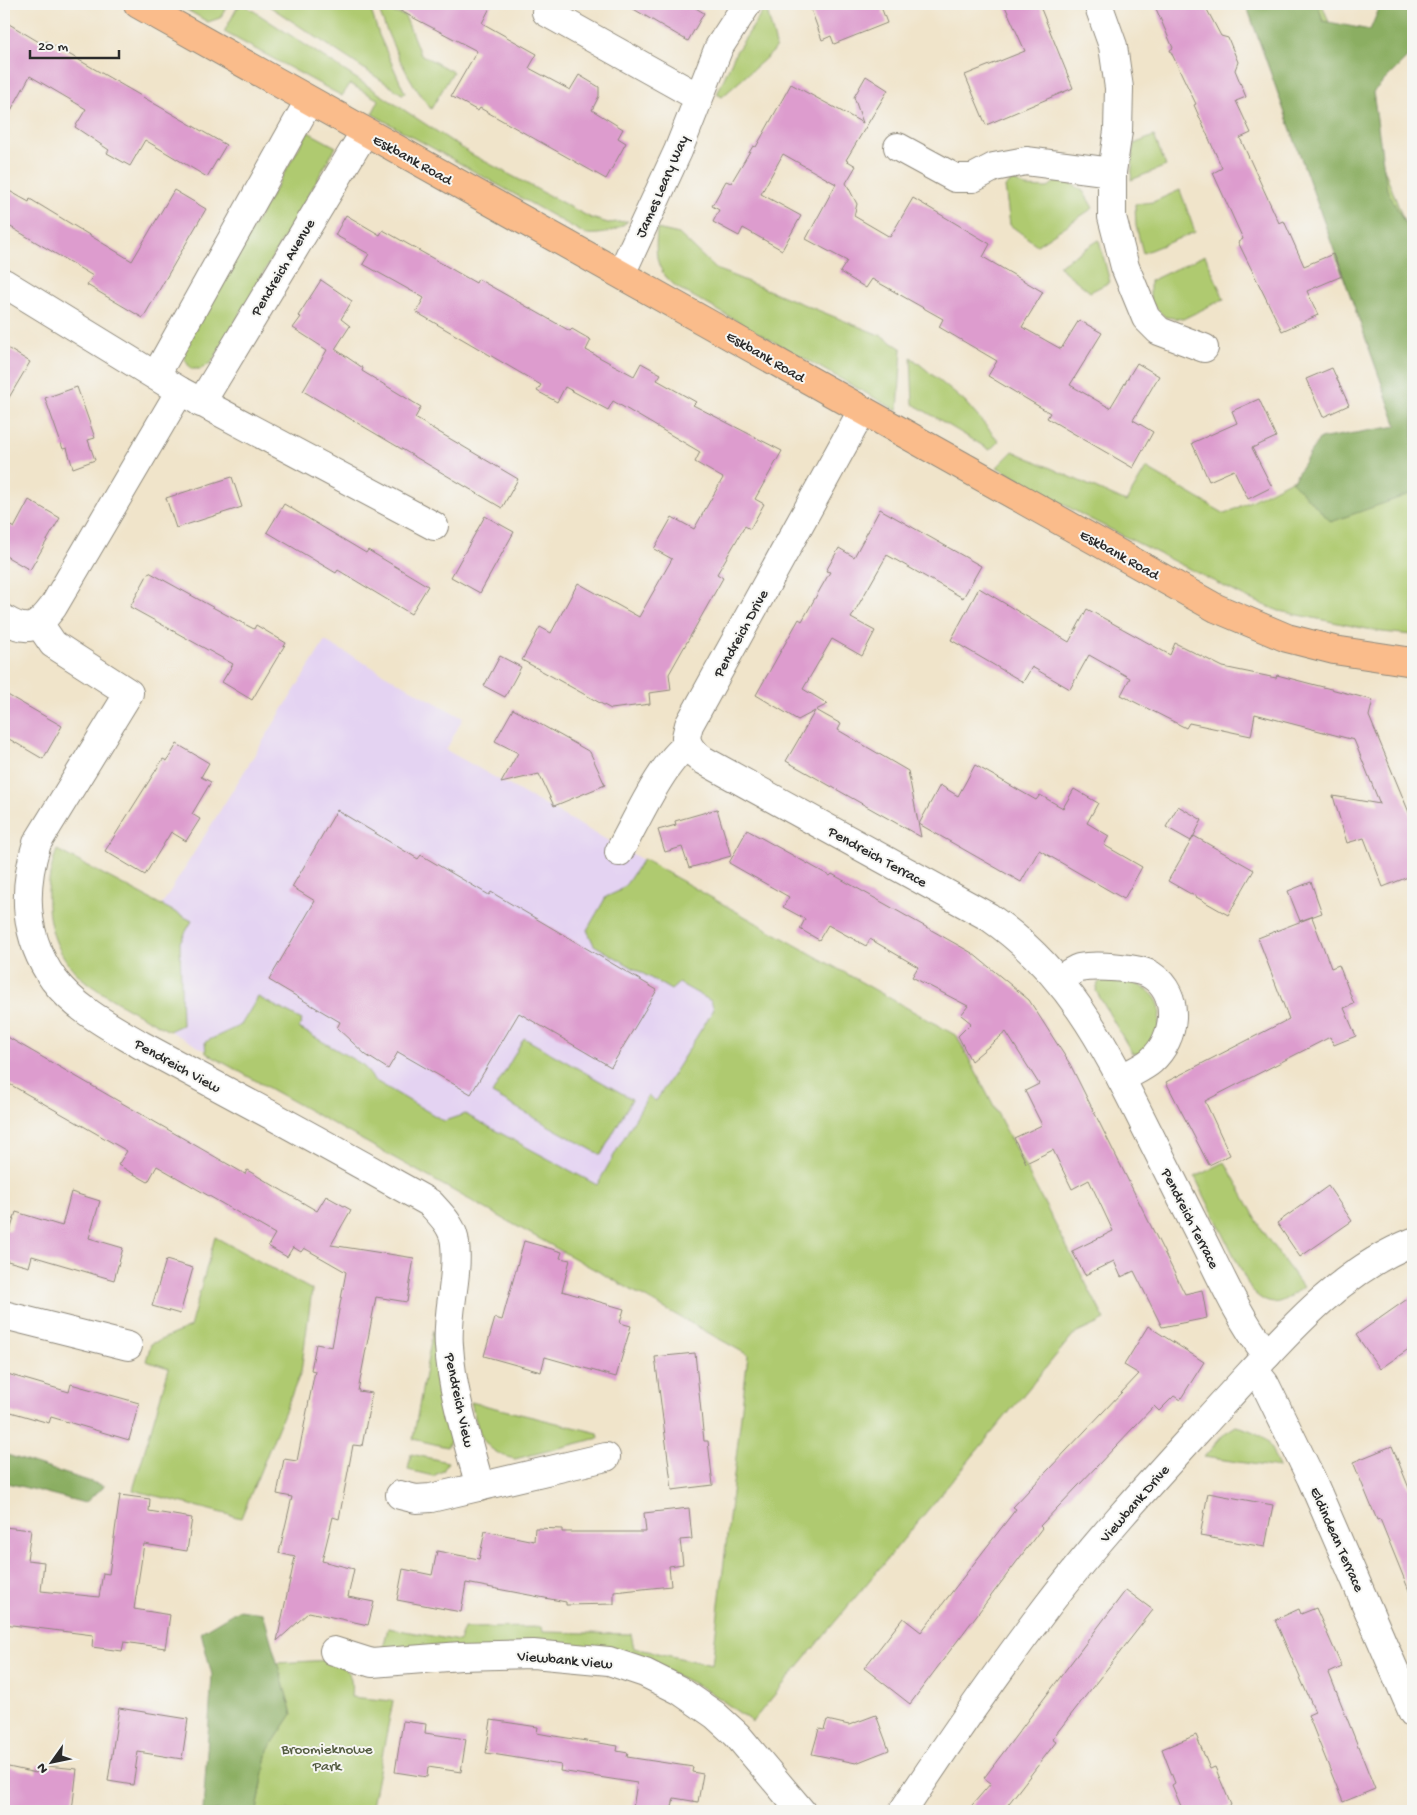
<svg xmlns="http://www.w3.org/2000/svg" width="1417" height="1815" font-family="'Gochi Hand',sans-serif">
	<rect width="100%" height="100%" fill="#f6f6f2"/>
	<filter id="ink" filterUnits="userSpaceOnUse"><feTurbulence type="fractalNoise" baseFrequency=".02" numOctaves="2"/><feDisplacementMap in="SourceGraphic" scale="10" xChannelSelector="R" yChannelSelector="G"/><feConvolveMatrix kernelMatrix="1 2 1 2 8 2 1 2 1" color-interpolation-filters="sRGB"/></filter>
	<filter id="wash" filterUnits="userSpaceOnUse"><feTurbulence type="fractalNoise" baseFrequency=".0096" numOctaves="4" result="noise"/><feDisplacementMap in="SourceGraphic" scale="20" xChannelSelector="R" yChannelSelector="G"/><feGaussianBlur stdDeviation="1.12" result="paint"/><feColorMatrix in="noise" values="0 0 0 0 0 0 0 0 0 0 0 0 0 0 0 0 0 1.4 0 .05"/><feComposite in="paint" operator="in"/></filter>
	<g filter="url(#wash)">
		<rect width="100%" height="100%" fill="#f0e4ca"/>
		<!-- built -->
		<path fill="#e4d3f2" d="M325,641L463,718L446,750L957,1036L1105,1320L1073,1335L752,1722L709,1691L748,1355L106,995Z"/>
		<!-- green -->
		<g fill="#afca70" stroke="#6d7a4e">
			<path d="M177,4H229L220,18L208,22Z"/>
			<path d="M243,4L471,154L591,218L608,223L628,221C614,233 602,235 585,234L372,114L379,100L350,84L342,96L224,32L237,8Z"/>
			<path d="M266,4H369L379,35L405,93L402,94Z"/>
			<path d="M1246,4H1322L1413,245V635L1382,632L1279,611L1247,598L1086,517L997,467L1013,451L1126,502L1146,468L1225,514L1397,426Z"/>
			<path d="M766,7L776,45L774,51L722,97L717,94L736,52Z"/>
			<path d="M378,8L405,16L420,54L453,72L431,109C407,79 391,44 378,8Z"/>
			<path d="M308,132L336,147L212,362L201,369H191L185,360L183,349Z"/>
			<path d="M1154,136L1166,166L1131,180L1134,144Z"/>
			<path d="M1061,177L1083,191L1093,208L1037,245L1010,225L1005,187L1013,180L1025,187L1047,188Z"/>
			<path d="M1180,190L1195,232L1143,253L1136,226L1135,204L1153,202Z"/>
			<path d="M657,229L679,234L716,269L882,336L902,349L898,411L678,288C655,270 655,257 657,229Z"/>
			<path d="M1099,240L1110,282L1090,292L1058,266Z"/>
			<path d="M1205,255L1224,299L1183,319L1165,317L1150,302V281Z"/>
			<path d="M911,357L965,402L999,441L990,450L913,404Z"/>
			<path d="M57,850L192,921L180,942L182,1025L169,1031C142,1016 114,1002 89,984C46,952 39,897 57,850Z"/>
			<path d="M643,859L957,1036L1105,1320L1073,1335L752,1722L709,1691L647,1661L383,1648L388,1628L459,1641L464,1628L542,1627L543,1632L631,1634L634,1648L712,1665L748,1355L206,1053L205,1042L241,1025L258,997L302,1020L299,1028L363,1065L374,1080L444,1121L465,1114L597,1185L648,1096L656,1101L714,1009L711,1001L679,983L671,990L594,945L587,930L606,897L619,891L627,883Z"/>
			<path d="M1106,978C1124,978 1158,987 1160,1010C1160,1019 1158,1029 1157,1038L1140,1054L1132,1053L1096,991L1098,983Z"/>
			<path d="M524,1038L632,1099L601,1155L492,1094Z"/>
			<path d="M1225,1162L1265,1235L1303,1287C1282,1302 1273,1312 1251,1290L1195,1177Z"/>
			<path d="M215,1237L312,1290L301,1372L241,1518L133,1490L169,1368L146,1361L151,1344L190,1327Z"/>
			<path d="M433,1330L451,1440L447,1447L413,1439Z"/>
			<path d="M471,1402L598,1433L599,1438L515,1459C480,1451 479,1432 471,1402Z"/>
			<path d="M1236,1426C1266,1434 1268,1440 1279,1468L1204,1457L1225,1433Z"/>
			<path d="M411,1454L448,1462L443,1471L433,1476L408,1470Z"/>
			<path d="M330,1660C350,1671 353,1674 351,1697L393,1701L371,1811H257L268,1750L292,1714L277,1663Z"/>
		</g>
		<!-- forest -->
		<g fill="#8bae62" stroke="#5b6c46">
			<path d="M1246,4H1318L1323,21L1370,30L1381,4H1413L1410,55L1373,92L1387,190L1413,238V491L1410,494L1331,522L1292,482L1319,439L1397,426Z"/>
			<path d="M4,1454L104,1486L85,1503L4,1482Z"/>
			<path d="M238,1610L263,1613L292,1714L268,1750L257,1811H203L212,1675L201,1632Z"/>
		</g>
		<g id="blocks">
			<!-- building -->
			<g fill="#dd9cce">
				<path d="M387,4H492L482,23L537,54L529,68L570,90L579,75L599,87V96L592,110L623,129L618,138L626,143L606,179L480,108L478,111L451,96L477,51Z"/>
				<path d="M625,4H689L704,13L688,41Z"/>
				<path d="M809,4H880L887,23L834,44L831,36L822,40Z"/>
				<path d="M1004,4H1039L1073,88L986,125L965,75L1025,51Z"/>
				<path d="M1154,4H1204L1221,36L1228,38L1238,62L1235,70L1246,97L1236,101L1251,133L1240,138L1279,223L1284,221L1304,266L1333,254L1342,276L1307,291L1318,315L1282,331L1238,242L1243,239L1213,173L1222,168L1194,105L1196,104L1170,50L1173,48Z"/>
				<path d="M4,21L44,45L46,41L226,145L207,177L145,140L130,166L107,153L109,150L75,127L86,109L30,76L4,123Z"/>
				<path d="M866,76L888,90L846,160L856,166L846,183L857,204L854,216L890,237L913,198L990,244L983,257L1043,292L1022,327L1061,349L1079,320L1102,333L1070,385L1110,408L1137,363L1159,376L1133,420L1153,432L1133,468L1047,418L1050,413L988,376L997,361L939,327L943,319L872,279L866,288L840,272L847,261L806,239L836,184L783,154L761,194L801,216L782,250L743,228L739,236L713,222L719,210L712,206L726,181L731,183L753,146L756,147L791,84L863,123L854,97Z"/>
				<path d="M4,188L29,202L30,199L132,261L174,190L206,209L143,318L87,285L93,276L4,223Z"/>
				<path d="M346,215L380,235L383,230L476,283L478,279L570,331L572,329L591,340L586,350L634,376L641,363L661,374L657,380L696,402L693,405L782,451L755,499L764,504L750,529L745,526L717,574L723,578L669,674L671,690L649,693L650,704L611,709L522,660L540,627L551,633L578,583L639,617L672,559L654,549L672,517L694,529L723,478L695,462L700,452L613,401L608,410L565,387L557,402L537,391L541,385L416,312L424,298L363,264L369,254L335,235Z"/>
				<path d="M321,280L352,301L341,319L350,326L335,349L363,368L362,371L421,407L415,418L518,479L502,508L303,391L327,350L293,328L301,317L298,316Z"/>
				<path d="M4,346L30,362L4,406Z"/>
				<path d="M1332,368L1349,405L1323,417L1306,379Z"/>
				<path d="M77,387L95,438L88,440L95,460L73,468L67,448L63,449L45,398Z"/>
				<path d="M1259,399L1276,437L1252,448L1272,487L1248,499L1234,470L1209,481L1192,443L1237,423L1232,411Z"/>
				<path d="M232,477L242,507L176,528L166,498Z"/>
				<path d="M29,500L60,518L30,570L4,555V522L14,528Z"/>
				<path d="M284,504L366,553L368,550L428,586L411,614L338,570L336,573L267,532Z"/>
				<path d="M880,509L981,566L963,598L887,555L851,618L875,631L862,656L832,639L803,689L828,704L816,710L841,724L838,730L908,771L921,837L786,761L815,711L798,720L756,695L799,619L802,621L830,572L826,571L839,548L854,557Z"/>
				<path d="M485,516L514,532L480,593L451,577Z"/>
				<path d="M149,572L225,614L254,629L256,625L286,643L252,700L222,682L233,664L130,607Z"/>
				<path d="M979,588L1069,642L1087,609L1170,655L1175,643L1223,667L1276,678L1277,675L1373,700L1369,716L1413,822V875L1383,887L1364,838L1347,843L1333,796L1380,804L1354,740L1255,714L1251,736L1189,723L1186,728L1121,695L1130,678L1089,655L1070,689L1032,667L1023,682L951,640Z"/>
				<path d="M500,656L521,667L505,697L484,686Z"/>
				<path d="M4,693L62,726L43,759L4,736Z"/>
				<path d="M513,709L590,752L605,785L554,806L539,774L501,783L518,753L495,741Z"/>
				<path d="M177,744L209,763L201,777L211,782L192,814L200,819L186,841L171,832L145,875L105,851L163,759L167,761Z"/>
				<path d="M975,765L1036,800L1040,795L1063,808L1074,789L1098,803L1087,823L1109,836L1104,845L1142,867L1124,899L1039,850L1021,882L919,824L940,785L958,796Z"/>
				<path d="M1178,806L1202,820L1191,841L1194,836L1254,870L1228,915L1168,881L1191,841L1166,827Z"/>
				<path d="M717,809L731,856L689,868L682,847L665,852L658,830L676,825L675,821Z"/>
				<path d="M337,810L418,859L421,855L489,895L491,892L657,990L611,1067L519,1013L471,1094L398,1052L388,1069L366,1055L337,1028L340,1022L269,980L315,901L292,887Z"/>
				<path d="M747,830L830,876L832,874L972,953L1029,1000L1070,1064L1185,1294L1202,1290L1207,1318L1162,1327L1134,1271L1121,1277L1114,1261L1085,1275L1072,1251L1113,1231L1089,1180L1072,1189L1053,1150L1026,1163L1014,1138L1042,1125L1025,1091L1039,1084L1006,1032L971,1061L958,1036L971,1023L961,1015L968,1006L912,977L918,967L870,939L866,946L828,925L819,940L800,929L805,919L783,907L789,897L729,863Z"/>
				<path d="M1311,882L1322,913L1300,921L1288,891Z"/>
				<path d="M1312,917L1331,968L1339,965L1354,1004L1344,1008L1356,1036L1334,1045L1330,1037L1205,1101L1230,1155L1209,1165L1166,1082L1289,1019L1258,938Z"/>
				<path d="M4,1035L245,1174L247,1170L317,1211L326,1196L351,1210L331,1245L414,1258L407,1302L376,1297L358,1391L372,1393L362,1446L353,1445L339,1519L333,1517L322,1561L354,1569L348,1597L374,1602L368,1625L309,1612L277,1641L295,1557L279,1553L292,1497L277,1494L284,1459L297,1461L315,1371L311,1370L316,1344L332,1347L346,1272L304,1248L301,1252L293,1247L287,1257L268,1246L275,1234L157,1166L148,1182L118,1165L127,1151L4,1081Z"/>
				<path d="M1328,1186L1352,1221L1300,1257L1277,1223Z"/>
				<path d="M71,1192L100,1201L89,1238L123,1248L114,1280L32,1256L29,1267L4,1260V1229L10,1231L16,1212L62,1226Z"/>
				<path d="M524,1241L562,1252L560,1258L570,1260L562,1291L624,1309L620,1323L631,1326L616,1377L545,1357L541,1372L484,1356L495,1318L502,1320Z"/>
				<path d="M166,1260L193,1268L180,1314L152,1306Z"/>
				<path d="M1413,1295V1346L1380,1369L1356,1335Z"/>
				<path d="M1148,1326L1204,1362L1180,1400L1174,1396L1159,1411L1154,1406L1040,1526L1042,1528L910,1704L864,1668L903,1618L921,1632L1016,1509L1013,1507L1139,1374L1124,1365Z"/>
				<path d="M695,1353L704,1441H708L713,1485L672,1490L655,1357Z"/>
				<path d="M4,1373L69,1392L71,1384L139,1403L129,1440L51,1417L49,1423L4,1410Z"/>
				<path d="M1392,1446L1413,1498L1412,1598L1380,1519L1377,1520L1353,1462Z"/>
				<path d="M1208,1493L1273,1505L1265,1547L1200,1536Z"/>
				<path d="M120,1495L150,1499L149,1511L192,1518L187,1551L144,1544L134,1609L170,1615L165,1648L124,1642L122,1651L92,1647L93,1635L4,1624V1527L31,1530L27,1560L44,1562L41,1591L99,1597L103,1573L109,1574Z"/>
				<path d="M689,1508L692,1539L680,1540L683,1564L669,1566L671,1586L614,1592V1604L566,1605V1602L466,1583L461,1612L397,1600L403,1569L432,1575L437,1551L479,1559L485,1531L534,1541L535,1528L562,1529V1532H646L644,1513Z"/>
				<path d="M1126,1590L1153,1610L1052,1739L1056,1742L1003,1811H967L991,1783L984,1778Z"/>
				<path d="M1316,1608L1342,1667L1329,1673L1375,1789L1343,1802L1308,1715L1315,1712L1275,1620L1299,1609L1301,1614Z"/>
				<path d="M119,1708L188,1719L182,1759L138,1752L133,1785L108,1781Z"/>
				<path d="M876,1715L889,1750L856,1763L812,1754L819,1729L824,1730L827,1720L849,1725Z"/>
				<path d="M491,1720L538,1727L537,1733L548,1735L618,1746L617,1751L628,1753L627,1757L693,1767L692,1772L703,1774L698,1802L674,1798L671,1811L633,1808L637,1783L560,1771L561,1765L486,1753Z"/>
				<path d="M403,1721L426,1724L425,1733L466,1739L461,1772L428,1767L427,1777L395,1772Z"/>
				<path d="M1196,1735L1210,1769L1215,1767L1231,1805L1216,1811H1183L1172,1785L1175,1783L1162,1749Z"/>
				<path d="M37,1765L77,1769L72,1811H4V1766L36,1773Z"/>
			</g>
		</g>
	</g>
	<g filter="url(#ink)">
		<use href="#blocks" fill-opacity="0" stroke="#8e887a" stroke-width="1"/>
		<g fill="none" stroke-linecap="round" stroke-linejoin="round">
			<!-- minor casing -->
			<g stroke="#8e887a" stroke-width="30">
				<g id="minor">
					<path d="M1098,4L1113,46L1119,88L1118,131L1112,172V217L1125,267L1146,318L1159,331L1204,348"/>
					<path d="M546,12L698,97"/>
					<path d="M898,147L955,178H973L994,167L1026,161L1112,172"/>
					<path d="M621,274L678,151L719,47L747,4"/>
					<path d="M4,283L180,391L434,526"/>
					<path d="M156,375L309,101"/>
					<path d="M201,403L364,133"/>
					<path d="M4,619C29,634 37,628 53,607L180,391"/>
					<path d="M40,625L53,644L129,693L37,843C22,890 24,938 54,980C77,1010 109,1026 141,1045C174,1063 208,1081 241,1099C305,1133 367,1168 430,1203C441,1215 454,1227 455,1244C459,1276 446,1313 449,1346C452,1394 468,1441 480,1487"/>
					<path d="M688,745L693,752L703,760L989,917C1067,971 1103,1042 1144,1124C1165,1166 1186,1208 1207,1249C1225,1286 1242,1322 1267,1355"/>
					<path d="M619,852C635,824 662,762 688,745L686,737L689,725L862,411"/>
					<path d="M1059,980C1065,976 1073,970 1079,968C1095,965 1137,967 1151,975C1182,995 1176,1039 1151,1061C1143,1068 1130,1073 1121,1079"/>
					<path d="M4,1315L128,1346"/>
					<path d="M1254,1370L1265,1384L1311,1478L1413,1713"/>
					<path d="M400,1495L416,1499L431,1498L606,1457"/>
					<path d="M334,1651L372,1663L461,1656L533,1654L609,1661L645,1673L679,1690L715,1715L737,1735L801,1811"/>
					<path d="M903,1811C949,1741 997,1672 1048,1605C1101,1535 1161,1471 1220,1406C1277,1345 1334,1273 1413,1242"/>
				</g>
			</g>
			<!-- major casing -->
			<g stroke="#8e887a" stroke-width="30">
				<path id="major" d="M138,4L1216,608L1287,638L1334,650L1413,662"/>
			</g>
			<!-- minor -->
			<use href="#minor" stroke="#fff" stroke-width="28"/>
			<!-- major -->
			<use href="#major" stroke="#fabc8b" stroke-width="28"/>
		</g>
	</g>
	<g text-anchor="middle" stroke-width="4" stroke-linejoin="round" paint-order="stroke">
		<!-- street labels -->
		<g font-size="15" fill="#2b2b2b" stroke="#f6f6f2">
			<text transform="translate(413 159) rotate(29)" y="5">Eskbank Road</text>
			<text transform="translate(661 186) rotate(-66)" y="5">James Leary Way</text>
			<text transform="translate(282 267) rotate(-59)" y="5">Pendreich Avenue</text>
			<text transform="translate(766 356) rotate(30)" y="5">Eskbank Road</text>
			<text transform="translate(1120 554) rotate(29)" y="5">Eskbank Road</text>
			<text transform="translate(740 633) rotate(-61)" y="5">Pendreich Drive</text>
			<text transform="translate(878 856) rotate(29)" y="5">Pendreich Terrace</text>
			<text transform="translate(178 1065) rotate(29)" y="5">Pendreich View</text>
			<text transform="translate(1191 1218) rotate(63)" y="5">Pendreich Terrace</text>
			<text transform="translate(460 1400) rotate(78)" y="5">Pendreich View</text>
			<text transform="translate(1134 1503) rotate(-49)" y="5">Viewbank Drive</text>
			<text transform="translate(1338 1539) rotate(66)" y="5">Eldindean Terrace</text>
			<text transform="translate(565 1659) rotate(5)" y="5">Viewbank View</text>
		</g>
		<!-- park labels -->
		<g font-size="15" fill="#535b40" stroke="#f6f6f2">
			<text x="327" y="1753">Broomieknowe<tspan x="327" dy="17">Park</tspan></text>
		</g>
	</g>
	<!-- margin -->
	<rect width="1417" height="1815" fill="none" stroke="#f6f6f2" stroke-width="20"/>
	<!-- north arrow -->
	<g transform="translate(52 1762) rotate(237)" stroke="#f6f6f2" stroke-width="4" paint-order="stroke">
	<path d="M0-4L9 19L0 12L-9 19Z" fill="#2b2b2b"/>
	<text y="-8" font-size="14" font-weight="bold" text-anchor="middle" fill="#2b2b2b">N</text>
	</g>
	<!-- scale -->
	<path d="M30 50v8h89v-8" fill="none" stroke="#2b2b2b" stroke-width="2.5"/>
	<text x="38" y="50" font-size="15" fill="#2b2b2b" stroke="#f6f6f2" stroke-width="4" paint-order="stroke">20 m</text>
</svg>
